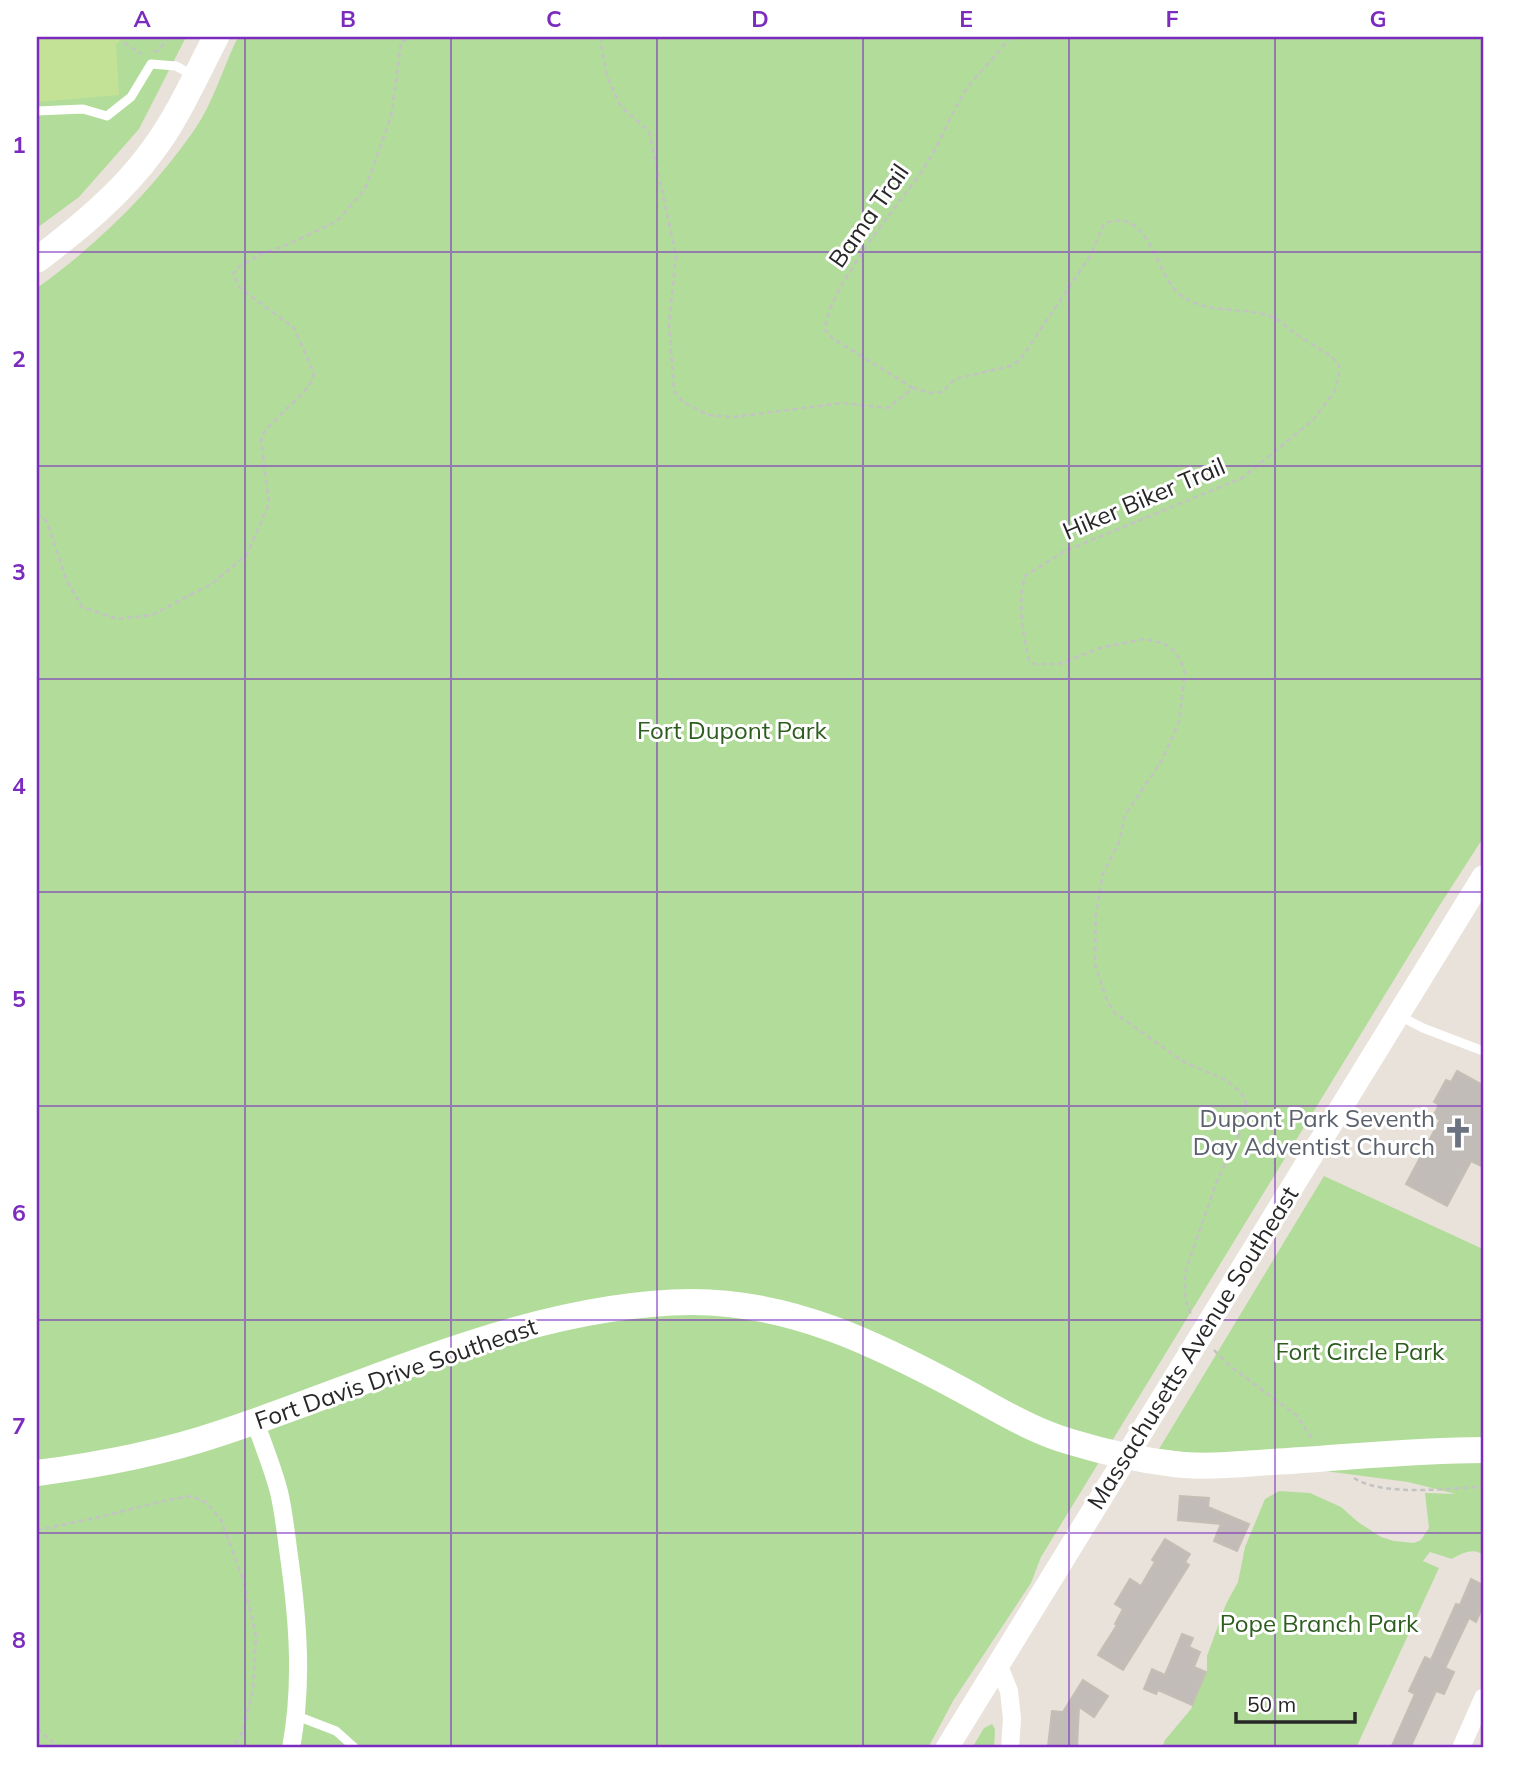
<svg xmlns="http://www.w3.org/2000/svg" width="1520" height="1785" font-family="Mulish,sans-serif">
	<rect width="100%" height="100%" fill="#e9e2da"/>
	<!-- green -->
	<g fill="#b2dc9a">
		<path d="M37,37H186L139,129L79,197L37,228Z"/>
		<path d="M238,37H1483V838L1438,908L1041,1557L1031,1583L953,1701L928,1748H37V288C97,245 153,190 195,129C214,101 223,67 238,37Z"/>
		<path d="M1324,1176L1483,1249V1565V1555C1473,1547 1461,1554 1452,1559L1430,1552L1423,1561L1439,1568L1356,1748H1162L1165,1740L1191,1709L1207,1671V1656L1226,1604L1238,1582L1245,1547L1265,1499L1279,1491L1310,1493L1341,1507L1358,1522L1381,1537L1394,1541L1414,1543L1421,1540L1429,1528L1425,1493L1456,1494L1408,1482L1159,1449Z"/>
		<path d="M992,1724L995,1729L994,1748H972L984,1728Z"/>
	</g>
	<!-- pitch -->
	<path fill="#c4e296" d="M37,37H123L116,45L119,95L37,102Z"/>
	<!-- building -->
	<g fill="#c1bcb7" stroke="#c4beb4" stroke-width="2">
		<path d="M1457,1071L1483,1085V1167L1471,1161L1447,1206L1406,1184L1440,1120L1433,1116L1439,1105L1434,1102L1446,1080L1451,1082Z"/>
		<path d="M1180,1496L1209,1498L1208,1507L1249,1524L1237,1551L1214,1541L1221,1524L1178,1520Z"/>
		<path d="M1165,1539L1190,1554L1185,1562L1189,1565L1123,1670L1098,1655L1117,1625L1115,1624L1123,1609L1115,1604L1130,1579L1141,1586L1155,1562L1152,1560Z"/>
		<path d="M1471,1579L1483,1585V1606L1476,1622L1469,1618L1445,1668L1454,1672L1444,1694L1436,1691L1410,1748H1391L1415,1694L1409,1691L1425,1657L1431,1660L1456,1604L1460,1605Z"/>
		<path d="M1182,1634L1193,1638L1189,1647L1200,1652L1194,1667L1206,1672L1192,1705L1158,1690L1156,1694L1144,1689L1152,1669L1165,1675Z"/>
		<path d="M1083,1680L1108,1696L1094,1717L1079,1707L1077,1748L1048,1746L1052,1711L1063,1712Z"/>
	</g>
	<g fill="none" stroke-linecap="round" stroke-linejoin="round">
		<!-- path -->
		<g stroke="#c3c3c3" stroke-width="2.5" stroke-dasharray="5 3.5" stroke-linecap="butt">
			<path d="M600,37L607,77L621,107L649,131L676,255L669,324L674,391L683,402L708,415L734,417L842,403L888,408L913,388L931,393L942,392L955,379L1010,366L1020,360L1090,256L1104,224C1148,205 1154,269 1177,292C1201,315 1241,306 1270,316C1279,319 1288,328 1296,334C1308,342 1320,349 1332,357L1339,365V374L1334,392L1313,420L1242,478L1063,552L1025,576C1017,605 1023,632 1029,660L1034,664H1059L1100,648L1144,639L1163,643L1171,648L1180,659L1185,673L1179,722L1161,762L1125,815L1119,842L1103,874L1096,912L1095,964L1107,1001L1115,1013L1182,1061L1228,1081L1243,1095L1246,1103L1244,1124L1216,1183L1185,1273V1298L1191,1315"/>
			<path d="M124,43L142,54"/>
			<path d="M154,52L160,49L168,37"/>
			<path d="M913,388L832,338L825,330C827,290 895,209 919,175C936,152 946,125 960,100C972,77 995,59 1010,37"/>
			<path d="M37,513L47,522L66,579L82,607L117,619L152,615L213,583L247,554L269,504L261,440L265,430L303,393L312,381L314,373L294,328L240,288L233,274L239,267L263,253L289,244L337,221L365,189L391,117L401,43L409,37"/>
			<path d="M1214,1350L1230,1366L1296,1415L1312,1438"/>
			<path d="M1354,1478C1384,1497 1449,1488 1483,1487"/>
			<path d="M37,1530L100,1517L168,1500L192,1496L207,1503L221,1520L243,1579L256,1636L253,1690L242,1733L232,1748"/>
			<path d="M37,1729L60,1748"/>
		</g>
		<!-- service -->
		<g stroke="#fff" stroke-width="9">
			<path d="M37,111L83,109L107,116L131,97L151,64L176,66L194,76"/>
			<path d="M1398,1015L1423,1028L1483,1051"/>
			<path d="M297,1716L336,1731L355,1748"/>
		</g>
		<!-- minor -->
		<g stroke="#fff" stroke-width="18">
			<path d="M255,1421C263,1445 273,1468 279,1492C284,1513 286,1535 289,1556C298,1620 303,1684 291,1748"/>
			<path d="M998,1664L1009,1691L1012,1719L1010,1748"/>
			<path d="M1461,1748L1483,1698"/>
		</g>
		<!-- tertiary -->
		<path stroke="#fff" stroke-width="23" d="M947,1748L1483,877"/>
		<!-- secondary -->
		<g stroke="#fff" stroke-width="26">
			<path d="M37,260C79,228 122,193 153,150C179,115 196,75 216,37"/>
			<path d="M37,1473C99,1465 162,1453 221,1433C371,1384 531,1303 692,1302C791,1302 877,1344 962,1390C997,1409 1032,1431 1071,1442C1104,1452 1139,1460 1174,1464C1206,1468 1240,1464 1272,1462C1343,1458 1413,1450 1483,1450"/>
		</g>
	</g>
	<!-- grid -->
	<path fill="none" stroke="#7b2cbf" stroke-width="2" stroke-opacity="0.55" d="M245,37V1748M451,37V1748M657,37V1748M863,37V1748M1069,37V1748M1275,37V1748M37,252H1483M37,466H1483M37,679H1483M37,892H1483M37,1106H1483M37,1320H1483M37,1533H1483"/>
	<!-- icons -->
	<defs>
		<g id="church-bare" transform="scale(2.415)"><path d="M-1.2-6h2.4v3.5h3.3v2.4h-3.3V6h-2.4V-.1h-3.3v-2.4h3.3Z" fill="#6b7280" stroke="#fff" stroke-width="2.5" paint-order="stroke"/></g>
	</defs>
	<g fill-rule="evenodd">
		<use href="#church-bare" x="1458" y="1133"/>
	</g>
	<g text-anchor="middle" stroke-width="6" stroke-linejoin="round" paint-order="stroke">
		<!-- street labels -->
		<g font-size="24" fill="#272727" stroke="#fff">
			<text transform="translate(869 216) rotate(-55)" y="8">Bama Trail</text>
			<text transform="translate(1144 499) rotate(-23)" y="8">Hiker Biker Trail</text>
			<text transform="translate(1193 1348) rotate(-58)" y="8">Massachusetts Avenue Southeast</text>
			<text transform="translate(396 1374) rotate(-19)" y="8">Fort Davis Drive Southeast</text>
		</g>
		<!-- park labels -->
		<g font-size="24" fill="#2d5d1f" stroke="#fff">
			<text x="732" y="739">Fort Dupont Park</text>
			<text x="1360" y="1360">Fort Circle Park</text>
			<text x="1319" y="1632">Pope Branch Park</text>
		</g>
		<!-- worship labels -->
		<g font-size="24" fill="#5b616d" stroke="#fff" text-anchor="end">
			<text x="1435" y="1127">Dupont Park Seventh<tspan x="1435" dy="28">Day Adventist Church</tspan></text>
		</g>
	</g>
	<!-- border -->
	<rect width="1520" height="1785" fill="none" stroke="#ffffff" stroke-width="77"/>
	<!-- scale -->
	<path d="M1236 1712v10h119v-10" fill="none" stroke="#272727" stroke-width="3.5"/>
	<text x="1247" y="1712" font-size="21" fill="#272727" stroke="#ffffff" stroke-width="5" paint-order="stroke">50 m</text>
	<rect x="38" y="38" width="1444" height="1708" fill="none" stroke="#7b2cbf" stroke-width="2.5"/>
	<g font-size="23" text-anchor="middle" font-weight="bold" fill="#7b2cbf">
		<text x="142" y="27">A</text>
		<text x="348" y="27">B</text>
		<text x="554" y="27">C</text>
		<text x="760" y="27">D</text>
		<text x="966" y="27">E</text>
		<text x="1172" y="27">F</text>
		<text x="1378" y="27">G</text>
		<text x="19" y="153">1</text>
		<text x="19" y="367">2</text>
		<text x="19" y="580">3</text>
		<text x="19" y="794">4</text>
		<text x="19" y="1007">5</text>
		<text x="19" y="1221">6</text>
		<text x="19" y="1434">7</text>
		<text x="19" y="1648">8</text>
	</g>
</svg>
